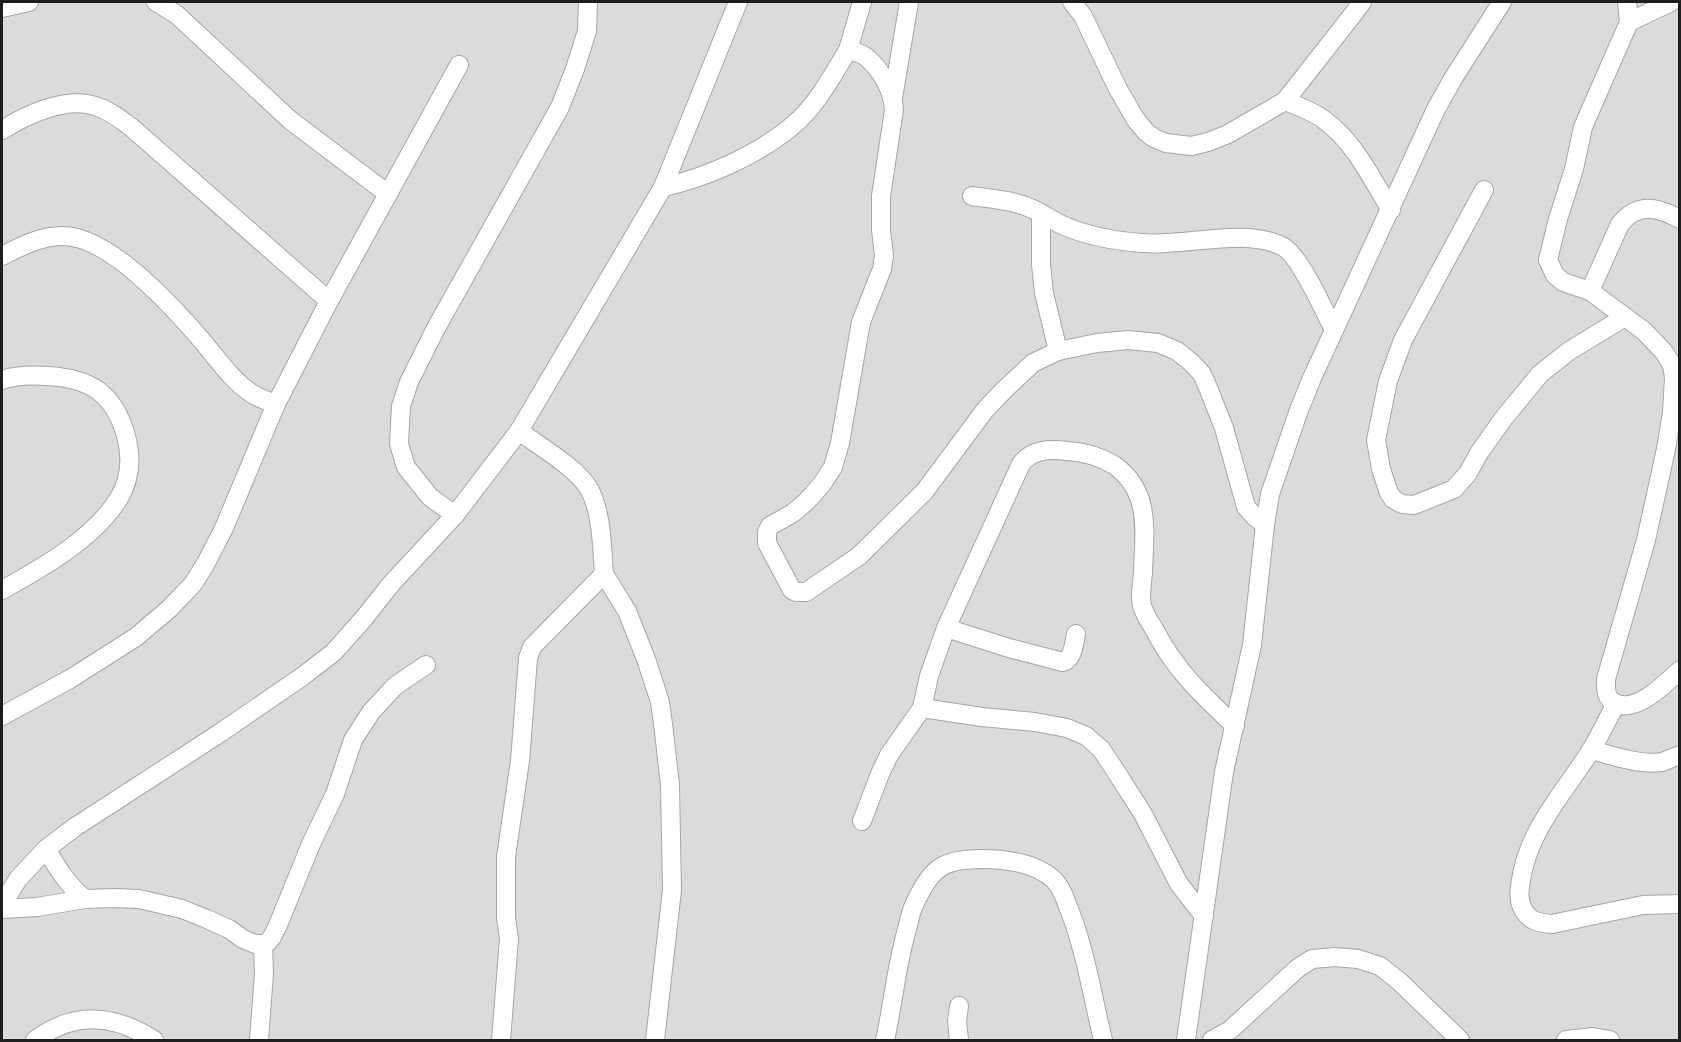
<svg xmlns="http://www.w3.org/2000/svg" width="1681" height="1042" font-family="Manrope,sans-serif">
	<rect width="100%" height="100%" fill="#f0ece4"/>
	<!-- residential -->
	<rect fill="#dcdbdb" x="2" y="2" width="1677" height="1038"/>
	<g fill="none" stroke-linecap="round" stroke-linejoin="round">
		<!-- minor casing -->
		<g stroke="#a5a5a5" stroke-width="20">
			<g id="minor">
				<path d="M156,2L176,14L290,120L388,194"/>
				<path d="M1072,2L1083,16L1118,89L1136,120L1146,132L1154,138L1166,143L1191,146L1208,142L1228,134L1285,101L1354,13L1362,2"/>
				<path d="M1627,2L1629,22L1583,127L1574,169L1558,219L1548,260L1555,275L1563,282L1590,291L1644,331L1664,352L1672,365L1674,378L1672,412L1666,449L1646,540L1606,679C1606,689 1605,698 1615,703C1636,714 1666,683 1680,670"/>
				<path d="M2,8L29,2"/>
				<path d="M1629,22L1671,2"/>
				<path d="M848,50L862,2"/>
				<path d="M893,98L909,2"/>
				<path d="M1285,101C1298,106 1312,111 1323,119C1355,142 1371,178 1391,210"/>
				<path d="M2,130C26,115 66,96 95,106C109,110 120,119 131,127L329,301"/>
				<path d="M663,187C706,178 757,155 791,127C816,107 832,76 848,50C854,52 861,53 866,57C881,69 893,91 894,110L881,196V230L884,255L882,269L861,322L840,443L833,467L822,484L807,501L793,513L770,526L767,532V543L792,590L796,592H806L859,556L924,492L985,410L1005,389L1033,363L1058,351L1097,343L1128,340L1158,343L1177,351L1192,363L1202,374L1209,390L1224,428L1246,507L1255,517L1265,525"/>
				<path d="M1484,190L1403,340L1388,381L1376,440L1381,469L1389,493L1393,499L1402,504L1414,505L1454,489L1468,473L1479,453L1503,419L1540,374L1569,351L1625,317"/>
				<path d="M972,196C991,199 1013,200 1030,208C1041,212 1051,220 1062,225C1087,236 1115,241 1142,243C1185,247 1243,227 1282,246C1300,255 1324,311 1334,330"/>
				<path d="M1041,214V264L1044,293L1058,351"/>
				<path d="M2,256C20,247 40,236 62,236C109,235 175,309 204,343C218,360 232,380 251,393C258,398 267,401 276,404"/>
				<path d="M1590,291L1620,224C1638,202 1657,207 1680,219"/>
				<path d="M2,380C16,375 32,375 47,376C90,378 114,393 126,436C132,458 131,478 119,498C95,538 42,568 2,590"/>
				<path d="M455,515L430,497L406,467L399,444L401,406L409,382L436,328L560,107L575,69L587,31L588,2"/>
				<path d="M604,574L627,611L646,659L660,702L664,732L670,785L672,890L655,1040"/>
				<path d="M946,628L1009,648L1063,662C1073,659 1074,644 1076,634"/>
				<path d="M1616,704C1607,720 1599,737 1590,752C1564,792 1528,831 1521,880C1519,892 1518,901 1524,911C1531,922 1540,923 1552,924L1643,905L1680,904"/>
				<path d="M922,708L982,717L1035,722L1067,728L1086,736L1101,749L1113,767L1143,814L1179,884L1204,916"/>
				<path d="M2,716L70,679L136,637L169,609L193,584L206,563L224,528L276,404L329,301L459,65"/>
				<path d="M1591,750C1611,755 1641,766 1662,762C1668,760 1674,757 1680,755"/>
				<path d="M862,821L880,774L889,755L922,708L929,676L946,628L1021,464C1032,449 1050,449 1067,451C1084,452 1099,456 1114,465C1152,492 1144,532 1143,573C1142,584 1139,599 1143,609C1146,616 1150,623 1154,629C1176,671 1201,694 1235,726"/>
				<path d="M46,849C57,867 68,886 85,899"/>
				<path d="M2,905L18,879L46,849L75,827L220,733L303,676L334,652L365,617L391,584L455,515L519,431L663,187L738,2"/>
				<path d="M2,909L37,907L85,899L115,898L139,899L182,909L207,919L229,929L243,939L255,944H263L268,942L272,937L278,925L311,844L335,794L353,740L371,712L395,686L426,665"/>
				<path d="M35,1040C75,1011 113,1014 154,1040"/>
				<path d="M259,1040L264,974L263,944"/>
				<path d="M501,1040L509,939L506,918V857L520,761L528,658L532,647L604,574C602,548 602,510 588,487C574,466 539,446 519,431"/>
				<path d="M885,1040C893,1005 896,968 906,933C909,923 910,912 915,903C931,868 943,859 981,859C1005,859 1036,863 1054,880C1061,887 1064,895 1067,904C1085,947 1092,995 1103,1040"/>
				<path d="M959,1040L957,1021L959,1006"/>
				<path d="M1186,1040L1224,772L1252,645L1265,525L1270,494L1299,410L1312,378L1436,109L1454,77L1502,2"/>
				<path d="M1212,1040L1230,1030L1298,968L1312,959L1335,957L1358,959L1380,966L1400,982L1460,1040"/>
				<path d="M1566,1040L1593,1037L1610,1040"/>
			</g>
		</g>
		<!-- minor -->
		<use href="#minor" stroke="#fff" stroke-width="18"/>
	</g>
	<!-- border -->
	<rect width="1681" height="1042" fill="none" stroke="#1e1e1e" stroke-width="6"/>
</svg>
